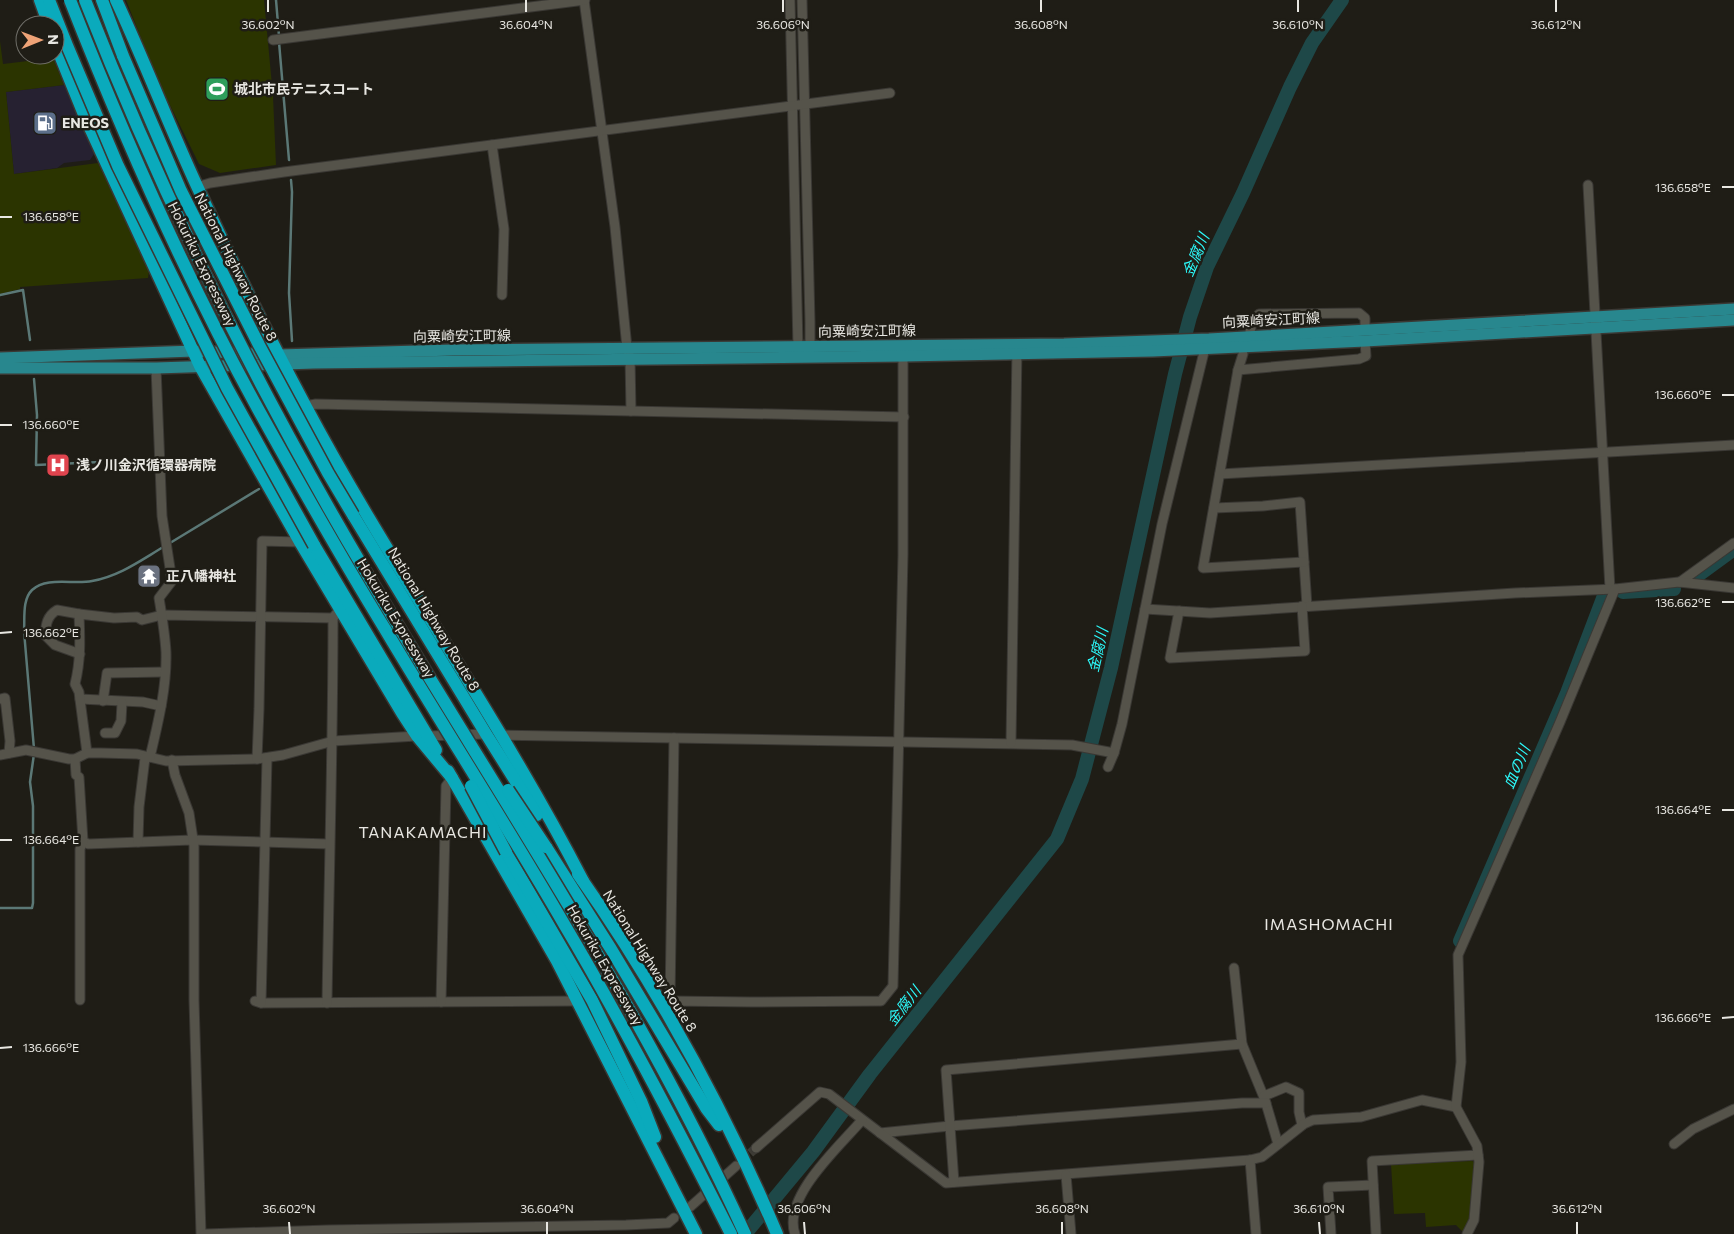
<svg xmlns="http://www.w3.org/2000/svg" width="1734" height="1234" font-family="Commissioner,'Noto Sans JP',sans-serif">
	<rect width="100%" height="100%" fill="#1f1d16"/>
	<!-- commercial -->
	<path fill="#262131" d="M64,85L94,154L90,160L64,163L57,168L14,174L6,92Z"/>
	<!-- green -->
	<g fill="#2b3400">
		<path d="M126,0H264L273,96L276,165L220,173L199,164L158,81Z"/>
		<path d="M0,41L3,64L53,58L64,85L6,92L14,174L98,163L149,271L148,278L20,287V289L0,294Z"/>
		<path d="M1472,1161L1476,1163L1471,1216L1463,1232L1456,1225L1426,1227L1425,1213L1394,1214L1391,1164Z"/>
	</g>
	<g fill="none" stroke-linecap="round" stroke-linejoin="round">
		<!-- stream -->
		<g stroke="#5b7876" stroke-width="2.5">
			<path d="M276,0L279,36"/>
			<path d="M279,42L289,160"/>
			<path d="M291,180L292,192L289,293L292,341"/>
			<path d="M0,295L23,290L30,340"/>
			<path d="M34,379L37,415L36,465L100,462"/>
			<path d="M170,543L259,489"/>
			<path d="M34,749L24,631C25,618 22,600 32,590C47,576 74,585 92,581C120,576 141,560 165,546"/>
			<path d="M0,908H32L33,903V806L30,782L34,754"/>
		</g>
		<!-- river -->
		<g stroke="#1e4848" stroke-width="14">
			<path d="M1697,576L1734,549"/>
			<path d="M1623,592L1674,589"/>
			<path d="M1460,941L1567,693L1605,593"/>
			<path d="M745,1234L813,1152L870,1074L1057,839L1082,779L1111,668L1175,374L1190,317L1207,267L1243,193L1290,87L1312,43L1342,0"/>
		</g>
		<!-- minor-tunnel -->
		<path stroke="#3d3b35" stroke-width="9" stroke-dasharray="9 4.5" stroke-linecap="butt" d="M740,1162L756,1148"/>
		<!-- minor casing -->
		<g stroke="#3a3834" stroke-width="11">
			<g id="minor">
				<path d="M584,0L615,227L627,348L630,358L631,411"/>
				<path d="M790,0L798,347L800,351"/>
				<path d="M802,0L810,322V347L807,352"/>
				<path d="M273,40L585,0"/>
				<path d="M492,145L504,229L502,295"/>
				<path d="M1588,185L1610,589"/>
				<path d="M197,187L210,183L284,172L890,93"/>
				<path d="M1250,331L1253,321L1259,314L1359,313L1365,318V330"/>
				<path d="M1238,370L1243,354"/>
				<path d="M305,406L316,404L904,417"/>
				<path d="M1220,474L1734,445"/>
				<path d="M1214,508L1263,506L1300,502L1307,606"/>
				<path d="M1304,562L1203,568L1238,370L1359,359L1366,356L1365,341"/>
				<path d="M1680,582L1734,543"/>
				<path d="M1145,609L1210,613L1515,593L1615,589L1679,582L1734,588"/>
				<path d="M1179,611L1170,658L1305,651L1302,606"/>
				<path d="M79,614L57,610C47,616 46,624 45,635L55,645L80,654"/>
				<path d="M0,699L5,698L10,741L9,753"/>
				<path d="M80,699L143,702L161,706"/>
				<path d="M103,701L107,673L165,672"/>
				<path d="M105,733H115L121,721L122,703"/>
				<path d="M500,735L1072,745L1114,753"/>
				<path d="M428,736L486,734"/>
				<path d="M1011,743L1017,348"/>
				<path d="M87,753L79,692L75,684C81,660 80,638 79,614L114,618L137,617L142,620L162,615L333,618"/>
				<path d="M0,755L26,750L69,759H75L87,753H101L137,754L166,761L257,759L283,755L333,741L417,736"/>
				<path d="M75,759L76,775L79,777L83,841L88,844L192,840L329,844"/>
				<path d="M257,759L259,709L262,541L300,542"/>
				<path d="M172,760L175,775L189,813L194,846V1000L201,1234"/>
				<path d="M1108,767L1114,753L1122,724L1162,524L1205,348"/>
				<path d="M138,842L139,807L145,758L150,757C158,723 167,687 166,652C165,634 162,616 159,598L172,581L162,516L156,368"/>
				<path d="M1234,968L1242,1044L1265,1100L1278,1144"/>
				<path d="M80,1000V849L83,841"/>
				<path d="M255,1001L261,1003L578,1001"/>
				<path d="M670,1001L674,738"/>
				<path d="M441,1002L446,786L452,778"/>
				<path d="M261,1003L267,758"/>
				<path d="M327,1003C329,874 333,746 333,618L336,614"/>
				<path d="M663,1007L670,1001L751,1002L881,1001L893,986L903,555V352"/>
				<path d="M1264,1096L1286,1087L1299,1093V1112L1302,1125"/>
				<path d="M880,1133L950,1126L1242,1103H1266"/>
				<path d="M1674,1144L1693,1129L1734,1109"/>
				<path d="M756,1148L820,1092L829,1094L946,1183L1250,1160L1262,1157L1304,1124L1313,1120L1361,1117L1422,1100L1456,1107"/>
				<path d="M1250,1160L1256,1234"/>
				<path d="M1066,1175L1071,1234"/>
				<path d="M954,1182L946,1070L1242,1044"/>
				<path d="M690,1207L736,1166"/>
				<path d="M205,1234L328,1230L626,1225L668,1223L674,1218"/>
				<path d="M795,1234C782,1197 840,1146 862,1120"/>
				<path d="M1331,1234L1328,1187L1373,1185"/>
				<path d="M1376,1234L1372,1161L1478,1155"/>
				<path d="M1467,1234L1474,1220L1479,1162L1477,1146L1456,1107L1461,1062L1458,955L1560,722L1615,589"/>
			</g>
		</g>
		<!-- major casing -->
		<g stroke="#3a3834" stroke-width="14">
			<g id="major">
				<path d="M0,358L194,351L279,355L453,350L1064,344L1209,339L1734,309"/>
				<path d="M0,368H156L314,363L904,356L1153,351L1365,341L1734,320"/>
			</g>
		</g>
		<!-- highway casing -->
		<g stroke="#3a3834" stroke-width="15">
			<g id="highway">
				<path d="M40,0L49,25"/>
				<path d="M49,0L66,43"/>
				<path d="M102,0L123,56"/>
				<path d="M116,0C144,60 168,123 196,184C230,258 266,332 305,405C391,567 499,718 583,881"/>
				<path d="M55,43L85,117L200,366L300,542L402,713L417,736L452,778"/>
				<path d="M353,515L486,734L537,815"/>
				<path d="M314,545L436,750"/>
				<path d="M448,771L557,961L696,1234"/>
				<path d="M546,847L611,949L706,1108L719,1125"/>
				<path d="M506,852L592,1000L641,1101L655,1137"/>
				<path d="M578,874C656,985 724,1109 777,1234"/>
			</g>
		</g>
		<!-- minor -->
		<use href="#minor" stroke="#55534a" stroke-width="9"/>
		<!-- major -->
		<use href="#major" stroke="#28878e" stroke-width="11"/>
		<!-- highway -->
		<use href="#highway" stroke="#0aaabc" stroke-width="12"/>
		<!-- highway-bridge casing -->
		<g stroke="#3a3834" stroke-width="15" stroke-linecap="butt">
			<g id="highway-bridge">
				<path d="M70,0C125,140 186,278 258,409C299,483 341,557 385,629C444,728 506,824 564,924C624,1025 678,1129 731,1234"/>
				<path d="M85,0C163,199 258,390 367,574C496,792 640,1003 745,1234"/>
				<path d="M66,43L118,166L227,388L314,545"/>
				<path d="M123,56L181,191L259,345L328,473L353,515"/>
				<path d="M471,786L506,852"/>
				<path d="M508,790L546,847"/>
			</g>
		</g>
		<!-- highway-bridge -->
		<use href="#highway-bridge" stroke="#0aaabc" stroke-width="12"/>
	</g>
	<!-- ticks -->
	<path fill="none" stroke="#e8e7e2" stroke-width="2" d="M268,0V12M526,0V12M783,0V12M1041,0V12M1298,0V12M1556,0V12M1722,187H1734M0,217H12M1722,395H1734M0,425H12M1722,602H1734M0,633L12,632M1722,810H1734M0,840H12M1722,1018L1734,1017M0,1048L12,1047M289,1222L290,1234M547,1222V1234M804,1222L805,1234M1062,1222V1234M1319,1222L1320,1234M1577,1222V1234"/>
	<!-- icons -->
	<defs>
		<g id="stadium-square" transform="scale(1.25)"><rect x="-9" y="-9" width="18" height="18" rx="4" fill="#2e9e5b" stroke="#1f1d16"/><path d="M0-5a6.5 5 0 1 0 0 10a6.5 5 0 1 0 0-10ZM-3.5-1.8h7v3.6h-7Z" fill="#fff"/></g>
		<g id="fuel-square" transform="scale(1.25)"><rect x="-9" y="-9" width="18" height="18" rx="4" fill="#5c6f8a" stroke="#1f1d16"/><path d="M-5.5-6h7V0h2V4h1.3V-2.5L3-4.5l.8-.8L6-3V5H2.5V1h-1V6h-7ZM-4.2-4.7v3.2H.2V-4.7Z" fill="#fff"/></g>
		<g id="hospital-square" transform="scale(1.25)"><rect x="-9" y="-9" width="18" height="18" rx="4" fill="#e0444e" stroke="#1f1d16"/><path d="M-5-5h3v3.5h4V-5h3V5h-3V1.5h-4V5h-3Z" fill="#fff"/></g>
		<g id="temple-square" transform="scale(1.25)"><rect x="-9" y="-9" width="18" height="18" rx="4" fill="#6b7280" stroke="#1f1d16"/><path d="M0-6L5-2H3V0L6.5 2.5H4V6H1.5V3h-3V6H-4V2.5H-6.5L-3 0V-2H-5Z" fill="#fff"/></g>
	</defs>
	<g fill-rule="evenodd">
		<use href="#stadium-square" x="217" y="89"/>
		<use href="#fuel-square" x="45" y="123"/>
		<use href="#hospital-square" x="58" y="465"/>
		<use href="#temple-square" x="149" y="576"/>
	</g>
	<g text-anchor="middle" stroke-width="5" stroke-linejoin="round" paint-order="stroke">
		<!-- poi labels -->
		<g font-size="14" font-weight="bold" fill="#e8e7e2" stroke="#1f1d16" text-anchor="start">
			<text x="234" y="94">城北市民テニスコート</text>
			<text x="62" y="128">ENEOS</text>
			<text x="76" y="470">浅ノ川金沢循環器病院</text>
			<text x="166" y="581">正八幡神社</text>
		</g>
		<!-- street labels -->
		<g font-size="14" fill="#e8e7e2" stroke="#1f1d16">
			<text transform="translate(202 264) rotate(64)" y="5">Hokuriku Expressway</text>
			<text transform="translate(236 267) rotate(63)" y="5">National Highway Route 8</text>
			<text transform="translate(1271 320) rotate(-3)" y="5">向粟崎安江町線</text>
			<text transform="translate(867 331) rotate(-1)" y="5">向粟崎安江町線</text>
			<text transform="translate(462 336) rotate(-1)" y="5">向粟崎安江町線</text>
			<text transform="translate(396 618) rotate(59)" y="5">Hokuriku Expressway</text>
			<text transform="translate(434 619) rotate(59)" y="5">National Highway Route 8</text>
			<text transform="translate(650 961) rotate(58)" y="5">National Highway Route 8</text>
			<text transform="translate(605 965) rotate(60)" y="5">Hokuriku Expressway</text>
		</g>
		<!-- water labels -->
		<g font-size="15" font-style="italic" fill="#2cf9fa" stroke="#1f1d16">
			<text transform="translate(1196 255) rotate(-67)" y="5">金腐川</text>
			<text transform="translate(1098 650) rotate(-77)" y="5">金腐川</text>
			<text transform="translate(1517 767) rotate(-67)" y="5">血の川</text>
			<text transform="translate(904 1006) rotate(-52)" y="5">金腐川</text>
		</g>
		<!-- quarter labels -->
		<g font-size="16" letter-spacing="1" fill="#e8e7e2" stroke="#1f1d16">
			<text x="423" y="838">TANAKAMACHI</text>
			<text x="1329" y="930">IMASHOMACHI</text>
		</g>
	</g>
	<g font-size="12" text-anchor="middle" fill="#e8e7e2" stroke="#1f1d16" stroke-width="5" stroke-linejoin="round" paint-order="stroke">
		<text x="268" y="29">36.602°N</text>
		<text x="526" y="29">36.604°N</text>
		<text x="783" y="29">36.606°N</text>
		<text x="1041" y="29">36.608°N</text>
		<text x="1298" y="29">36.610°N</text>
		<text x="1556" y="29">36.612°N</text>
		<text x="1683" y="192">136.658°E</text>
		<text x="51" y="221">136.658°E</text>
		<text x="1683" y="399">136.660°E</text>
		<text x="51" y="429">136.660°E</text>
		<text x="1683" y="607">136.662°E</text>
		<text x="51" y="637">136.662°E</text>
		<text x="1683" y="814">136.664°E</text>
		<text x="51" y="844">136.664°E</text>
		<text x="1683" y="1022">136.666°E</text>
		<text x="51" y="1052">136.666°E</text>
		<text x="289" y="1213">36.602°N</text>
		<text x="547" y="1213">36.604°N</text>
		<text x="804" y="1213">36.606°N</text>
		<text x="1062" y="1213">36.608°N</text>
		<text x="1319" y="1213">36.610°N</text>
		<text x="1577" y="1213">36.612°N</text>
	</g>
	<!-- north arrow -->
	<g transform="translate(40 40) rotate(89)"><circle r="24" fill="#1f1d16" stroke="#6f6e68"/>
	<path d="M0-4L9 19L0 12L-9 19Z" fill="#efa377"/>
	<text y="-8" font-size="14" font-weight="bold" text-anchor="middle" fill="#e8e7e2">N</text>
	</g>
</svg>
